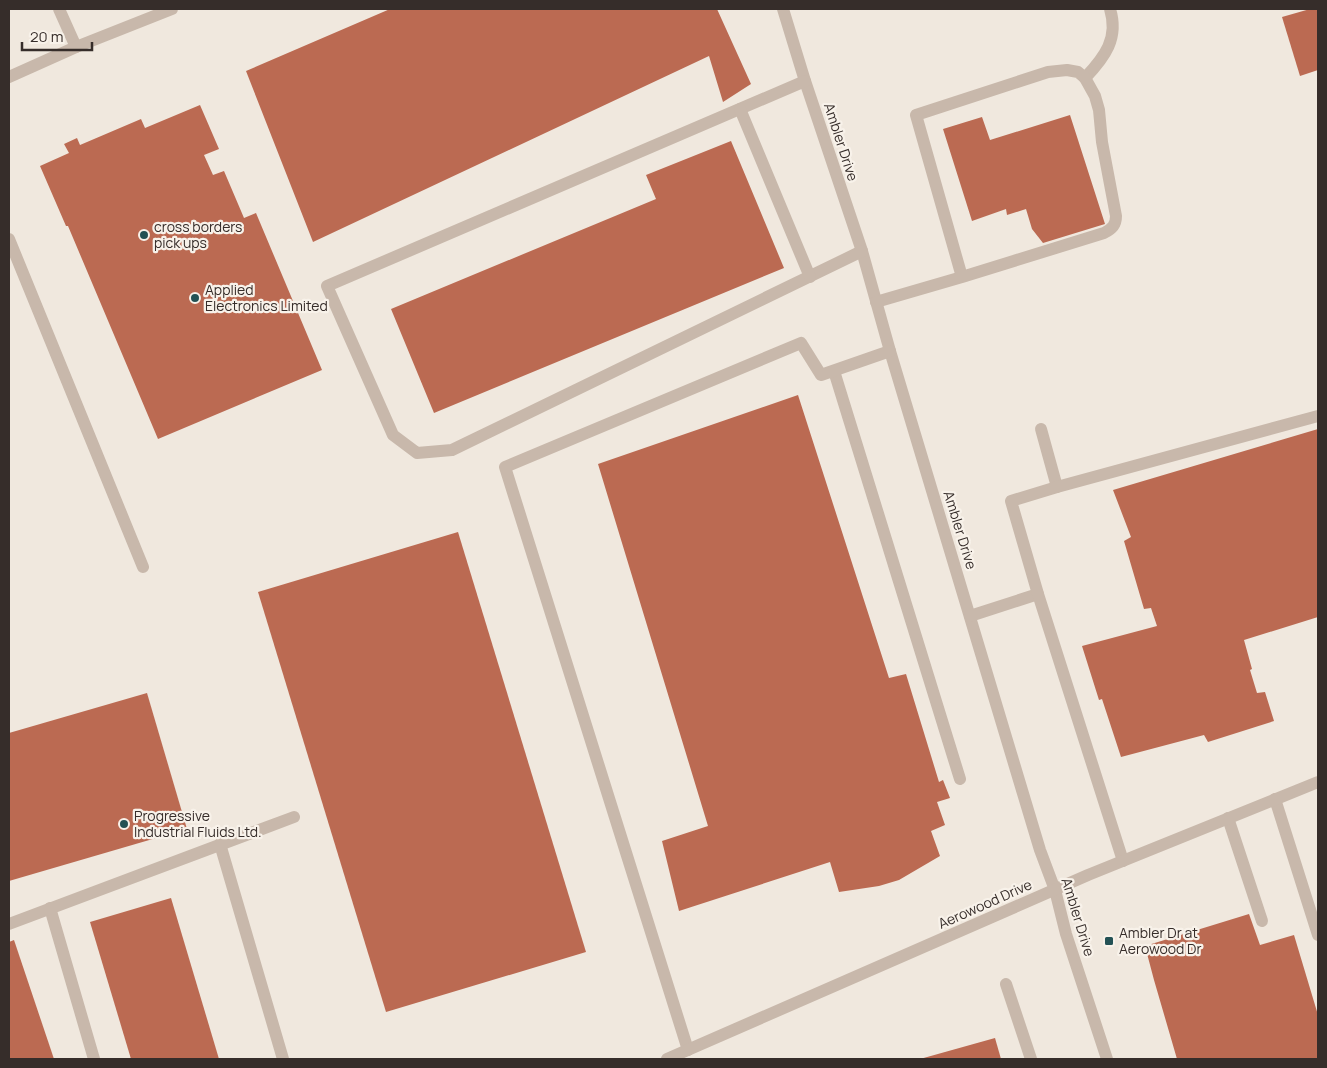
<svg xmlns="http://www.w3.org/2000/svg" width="1327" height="1068" font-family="Manrope,sans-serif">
	<rect width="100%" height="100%" fill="#f0e8de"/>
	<!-- building -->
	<g fill="#bb6a52">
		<path d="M390,9H717L751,84L723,102L709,56L313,242L246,71Z"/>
		<path d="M1310,9H1318V70L1300,76L1282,17Z"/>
		<path d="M200,105L219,149L204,155L213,175L224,171L244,218L256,213L322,370L158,439L68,226H66L40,166L69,153L64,144L77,138L80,145L141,119L145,128Z"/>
		<path d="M1070,115L1105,224L1043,243L1032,229L1026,209L1007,215L1006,209L972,221L943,129L982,117L990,140Z"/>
		<path d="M731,141L784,268L434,413L391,309L656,199L646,175Z"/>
		<path d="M798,395L889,678L906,674L939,782L943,780L950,798L937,802L945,825L931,831L940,856L899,880L879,886L839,892L830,862L679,911L662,841L708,826L598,464Z"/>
		<path d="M1318,429V617L1244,640L1252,669L1250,670L1257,693L1265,692L1274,721L1208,742L1204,735L1121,757L1102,699L1099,700L1082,646L1157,626L1151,608L1144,609L1124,541L1131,537L1113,490Z"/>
		<path d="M458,532L586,952L386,1012L258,592Z"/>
		<path d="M147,693L187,829L9,881V733Z"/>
		<path d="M171,898L219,1059H131L90,922Z"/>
		<path d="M1249,914L1260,945L1294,935L1318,1015V1059H1177L1154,980L1145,946Z"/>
		<path d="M14,940L54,1059H9V942Z"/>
		<path d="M995,1038L1001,1059H920Z"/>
	</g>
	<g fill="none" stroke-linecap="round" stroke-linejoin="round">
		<!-- minor -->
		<g stroke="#c8b8ab" stroke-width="12">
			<path d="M59,9L76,47"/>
			<path d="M783,9L805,81L862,251L890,351L1040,850L1055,890L1066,934L1107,1059"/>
			<path d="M9,77L76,47L172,9"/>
			<path d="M1085,78C1105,57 1119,38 1110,9"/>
			<path d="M805,81L327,286L393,435L417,453L452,450L862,251"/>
			<path d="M740,109L810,277"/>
			<path d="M9,239L143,567"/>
			<path d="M876,302L962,277L916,115L1048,72L1067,70L1078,72L1085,78L1095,96L1099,110L1102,142L1116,216C1116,225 1112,229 1104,233L962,277"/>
			<path d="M834,371L960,779"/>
			<path d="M1041,429L1057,487"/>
			<path d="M970,616L1038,594"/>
			<path d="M1275,799L1318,935"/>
			<path d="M1228,818L1262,921"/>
			<path d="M220,844L283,1059"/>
			<path d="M1123,861L1038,594L1011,501L1057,487L1318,416"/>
			<path d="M50,908L94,1059"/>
			<path d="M9,924L294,817"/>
			<path d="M1006,984L1031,1059"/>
			<path d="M688,1050L505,467L801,343L821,375L890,351"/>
			<path d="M667,1059L1088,875L1318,782"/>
		</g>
	</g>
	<!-- markers -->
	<g fill="#235154" stroke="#f8f2ea" stroke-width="2">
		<circle cx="144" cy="235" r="5"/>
		<circle cx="195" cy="298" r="5"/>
		<circle cx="124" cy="824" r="5"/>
		<rect x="1104" y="936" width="10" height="10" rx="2.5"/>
	</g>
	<g text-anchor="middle" stroke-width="4.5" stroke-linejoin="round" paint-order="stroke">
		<!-- street labels -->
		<g font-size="14" fill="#362d2a" stroke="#f8f2ea">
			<text transform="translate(841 142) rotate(72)" y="5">Ambler Drive</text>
			<text transform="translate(960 530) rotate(73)" y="5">Ambler Drive</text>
			<text transform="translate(985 904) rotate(-24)" y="5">Aerowood Drive</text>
			<text transform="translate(1078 917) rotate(73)" y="5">Ambler Drive</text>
		</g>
		<!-- poi labels -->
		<g font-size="14" fill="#362d2a" stroke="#f8f2ea" text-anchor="start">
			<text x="154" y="232">cross borders<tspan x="154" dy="16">pick ups</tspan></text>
			<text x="205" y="295">Applied<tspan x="205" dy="16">Electronics Limited</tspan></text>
			<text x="134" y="821">Progressive<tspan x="134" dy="16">Industrial Fluids Ltd.</tspan></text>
			<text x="1119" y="938">Ambler Dr at<tspan x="1119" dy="16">Aerowood Dr</tspan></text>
		</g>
	</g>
	<!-- border -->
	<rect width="1327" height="1068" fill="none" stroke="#362d2a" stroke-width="20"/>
	<!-- scale -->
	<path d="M22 42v8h70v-8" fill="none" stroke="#362d2a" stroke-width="2.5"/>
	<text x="30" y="42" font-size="15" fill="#362d2a" stroke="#f8f2ea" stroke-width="4" paint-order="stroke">20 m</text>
</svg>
